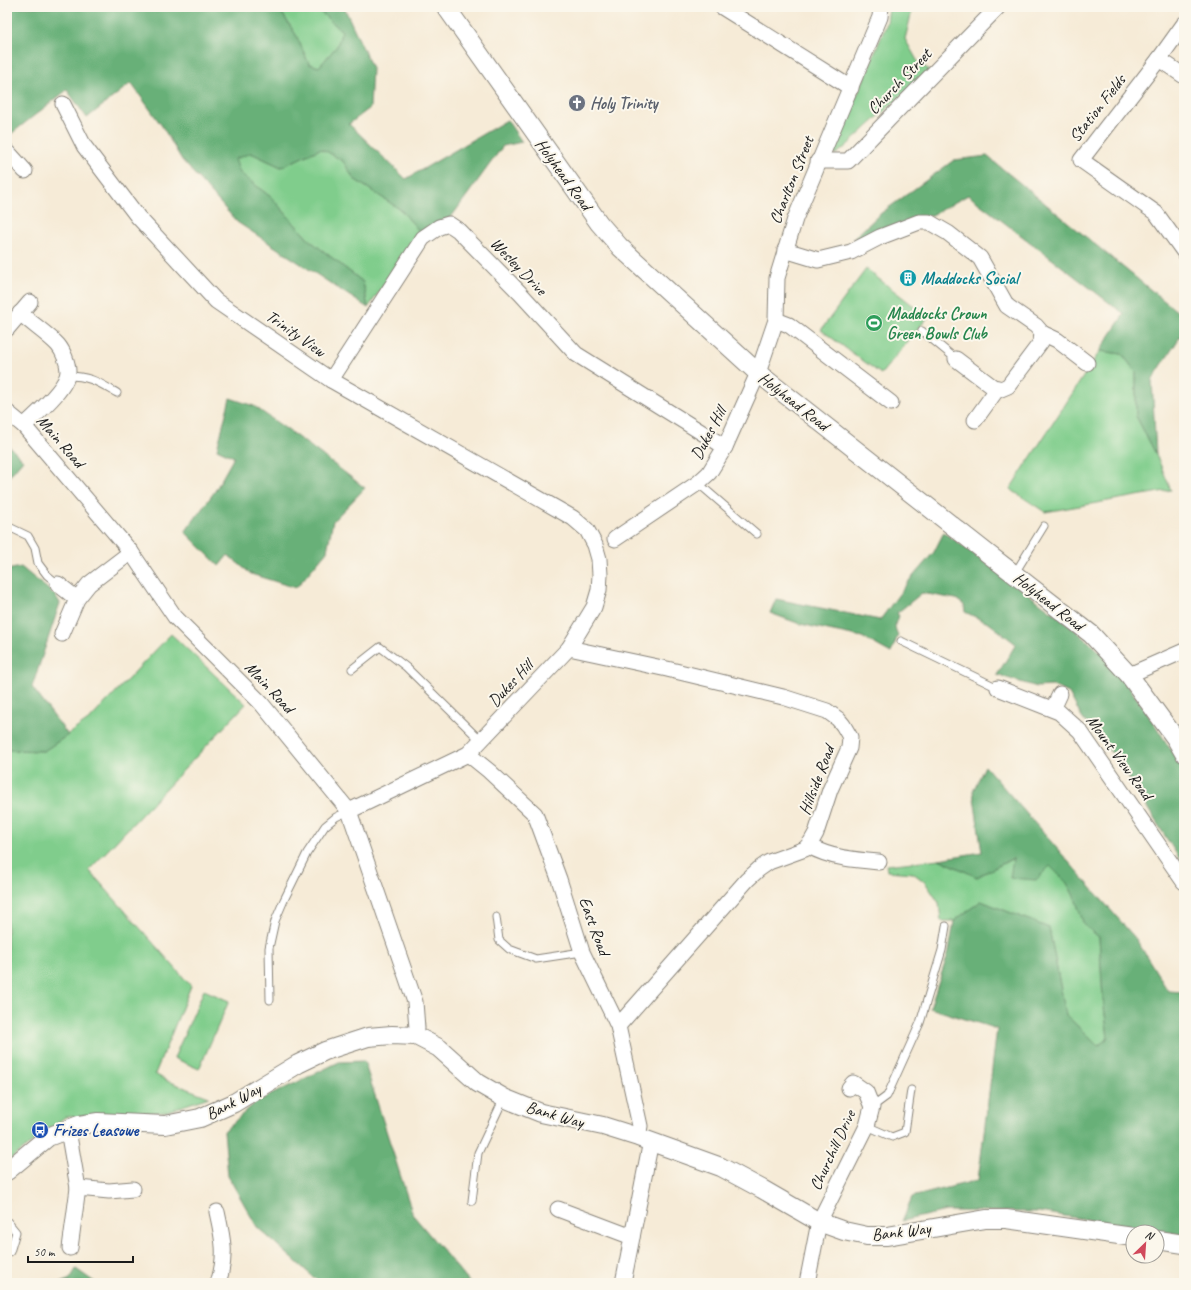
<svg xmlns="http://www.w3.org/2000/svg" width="1191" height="1290" font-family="Caveat,sans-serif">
	<rect width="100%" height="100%" fill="#fbf7ec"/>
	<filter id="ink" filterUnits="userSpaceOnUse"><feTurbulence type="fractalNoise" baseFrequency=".025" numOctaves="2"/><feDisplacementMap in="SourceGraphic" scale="8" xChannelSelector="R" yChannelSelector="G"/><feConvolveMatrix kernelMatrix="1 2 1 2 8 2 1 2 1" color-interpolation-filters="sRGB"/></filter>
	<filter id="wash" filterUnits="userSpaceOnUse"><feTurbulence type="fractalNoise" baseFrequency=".012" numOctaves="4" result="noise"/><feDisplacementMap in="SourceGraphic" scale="16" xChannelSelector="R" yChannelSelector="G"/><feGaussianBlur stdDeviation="0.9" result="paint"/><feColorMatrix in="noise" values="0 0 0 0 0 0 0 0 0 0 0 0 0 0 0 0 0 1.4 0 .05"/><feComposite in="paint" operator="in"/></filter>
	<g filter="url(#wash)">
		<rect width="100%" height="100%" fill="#f6ebd7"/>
		<!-- green -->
		<g fill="#80cd8c" stroke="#4e7454">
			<path d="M278,7H315L342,31L337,46L319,67L309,64L296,35Z"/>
			<path d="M889,7H913L905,39L918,62L929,70L843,149L836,154L831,153L829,149L859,91L887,23Z"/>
			<path d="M320,149L326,151L343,161L354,179L401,210L420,232L368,308L363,282L308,239L272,198L240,173L234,159L251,153L281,167Z"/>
			<path d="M866,269L928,317L881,374L821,330Z"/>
			<path d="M1100,351L1122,354L1136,372V416L1156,454L1171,490L1045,512L1010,489Z"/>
			<path d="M171,634L246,704L89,870L191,986L155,1074L167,1081L209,1097L165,1112L65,1117L7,1162V748L10,750L44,751L91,718Z"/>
			<path d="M1014,858L1050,866L1067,883L1075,898L1084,925L1099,937L1103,998L1108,1038L1098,1046L1066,1015L1049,928L981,901L954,921H941L939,903L925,882L913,873L887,871L886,865L939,859L977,877Z"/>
			<path d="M204,990L229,1001L199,1069L174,1058Z"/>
		</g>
		<!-- forest -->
		<g fill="#68b078" stroke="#42664a">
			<path d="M7,7H278L296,35L309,64L319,67L337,46L342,31L315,7H344L372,68L370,108L349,124L406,179L507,120L522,142L503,146L452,216L420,232L401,210L354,179L343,161L326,151L320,149L281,167L251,153L235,159L240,173L272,198L308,239L363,282L368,308L237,222L182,160L162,126L131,83L87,118L67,90L7,137Z"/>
			<path d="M987,156L1184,317V331L1152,380L1156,454L1136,416V372L1122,354L1100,351L1124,314L968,195L932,215L853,239L880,214L954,160Z"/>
			<path d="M230,398L254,406L310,446L365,488L333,521L327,551L296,588L251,574L228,555L219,566L185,532L215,491L234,457L217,449Z"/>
			<path d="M7,444L23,460L7,479Z"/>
			<path d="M944,532L1066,622L1106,657L1145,709L1184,771V866L1116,758L1082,718L1069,693L1053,686L1037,687L997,675L1016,644L990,624L965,612L964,605L956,599L922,593L897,613L899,616C894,624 894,627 898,635L891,653L862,637L800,624L770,613L776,599L880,620L908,582L934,552Z"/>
			<path d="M21,567L55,595L60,603L32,687L68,735L44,751L10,750L7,748V570Z"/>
			<path d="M985,766L1136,939L1168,991L1184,992V1235L1039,1212L946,1211L902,1221L912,1197L978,1180L997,1029L930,1008L949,951L954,921L981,901L1049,928L1066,1015L1098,1046L1108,1038L1103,998L1099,937L1084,925L1075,898L1067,883L1050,866L1036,880L1010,878L1013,858L977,877L939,859L982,852L973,791Z"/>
			<path d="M364,1061L413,1215L470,1283H320L257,1227L228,1176L224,1131L256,1102L339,1062Z"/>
			<path d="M76,1269L96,1283H60L70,1279Z"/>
		</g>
	</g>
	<g filter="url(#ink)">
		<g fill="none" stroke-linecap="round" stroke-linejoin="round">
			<!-- service casing -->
			<g stroke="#89847a" stroke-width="9">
				<g id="service">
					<path d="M922,331L956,359"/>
					<path d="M67,376C90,376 98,382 117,393"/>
					<path d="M698,483L757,534"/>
					<path d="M7,526L28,536L35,548L38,563L47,575L58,584"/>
					<path d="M1015,573L1044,526"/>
					<path d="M901,641L998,688"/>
					<path d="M352,669L380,647L406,667L481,741"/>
					<path d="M496,917L499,940L509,949L536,959L582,952"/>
					<path d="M270,1000L269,948L275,921L284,900L307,853L325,826L336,817L349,811"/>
					<path d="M872,1107L887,1096L920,1023L942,950L946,926"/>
					<path d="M867,1126L892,1137L905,1132L911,1090"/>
					<path d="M472,1201L478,1153L504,1098"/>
					<path d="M7,1221L16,1232L10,1252L7,1253"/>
				</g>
			</g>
			<!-- minor casing -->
			<g stroke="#89847a" stroke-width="17">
				<g id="minor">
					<path d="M722,7L851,88"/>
					<path d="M1184,24L1159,59L1081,160L1156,213L1184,252"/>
					<path d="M1159,59L1184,76"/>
					<path d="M63,104L84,146L138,217L216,301L331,380L573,518L587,530L595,545L599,559L600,575L599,590L594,607L569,648L468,754L349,811"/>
					<path d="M7,151L25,171"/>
					<path d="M818,161H848L998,7"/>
					<path d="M785,250L818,260L851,252L880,237L919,222H929L948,233L980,258L1007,306L1036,326L1042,333L1041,342L1008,386L1001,389L993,387L956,359"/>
					<path d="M20,313C31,323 49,335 58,345C63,351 68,363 68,371C68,388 36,414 24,426"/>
					<path d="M776,320L789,325L891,403"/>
					<path d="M7,329L30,302"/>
					<path d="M1042,333L1057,340L1087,363"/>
					<path d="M331,380L423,238L439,227L449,224L458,230L520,293L576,354L725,447"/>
					<path d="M7,412L24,426L131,552L175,617L261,703L349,811L415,1002L417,1028L416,1036"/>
					<path d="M975,420L998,388"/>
					<path d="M615,539L698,483L709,473L725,447L758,373L776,320L777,278L795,219L880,17L881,7"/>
					<path d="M58,584L77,599"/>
					<path d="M62,634L77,599L89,584L131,552"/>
					<path d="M569,648L667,669L783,697L827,711L838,719L843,725L850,737L849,748L830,790L816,833L811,842L805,849L769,862L759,869L747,880L618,1026"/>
					<path d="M1129,675L1184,651"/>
					<path d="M998,688L1059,712L1080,731L1184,882"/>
					<path d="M1053,709L1060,694"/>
					<path d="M468,754L489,771L535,814L559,879L582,952L618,1026L640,1126L638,1137"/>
					<path d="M809,846C830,858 855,860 879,862"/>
					<path d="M68,1130L78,1188L70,1248"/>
					<path d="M78,1188L109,1191L133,1189"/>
					<path d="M558,1209L632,1237"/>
					<path d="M217,1212C223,1239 227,1256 218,1283"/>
					<path d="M623,1283L651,1141"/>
					<path d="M807,1283L819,1222L867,1126L872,1107L866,1092L853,1083L849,1088"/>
				</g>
			</g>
			<!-- tertiary casing -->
			<g stroke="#89847a" stroke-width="20">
				<g id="tertiary">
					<path d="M446,7L599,223L620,247L758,373L987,553L1091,634L1129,675L1176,739L1184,753"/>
					<path d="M7,1171L48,1137L79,1125L98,1122L165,1125L200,1118L234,1103L298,1064L325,1051L368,1037L392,1035L416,1036L439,1048L478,1083L504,1098L541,1113L603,1126L638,1137L721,1167L762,1189L819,1222L844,1231L867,1236H887L986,1219H1006L1133,1237"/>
					<path d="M1157,1240L1184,1244"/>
				</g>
			</g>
			<!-- service -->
			<use href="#service" stroke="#fff" stroke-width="7"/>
			<!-- minor -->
			<use href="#minor" stroke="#fff" stroke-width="15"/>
			<!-- tertiary -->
			<use href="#tertiary" stroke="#fff" stroke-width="18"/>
		</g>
	</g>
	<!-- icons -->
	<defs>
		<g id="church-disc" transform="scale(0.9)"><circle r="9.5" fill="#6b7280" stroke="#fbf7ec"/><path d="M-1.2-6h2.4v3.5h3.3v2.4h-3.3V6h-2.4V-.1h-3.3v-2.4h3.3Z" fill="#fff"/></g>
		<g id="building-disc" transform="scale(0.9)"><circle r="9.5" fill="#0f9aa8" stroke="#fbf7ec"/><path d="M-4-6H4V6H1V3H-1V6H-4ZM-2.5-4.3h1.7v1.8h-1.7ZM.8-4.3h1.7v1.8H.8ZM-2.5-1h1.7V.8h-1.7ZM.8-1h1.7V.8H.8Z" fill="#fff"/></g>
		<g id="stadium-disc" transform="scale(0.9)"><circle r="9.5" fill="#2e9e5b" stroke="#fbf7ec"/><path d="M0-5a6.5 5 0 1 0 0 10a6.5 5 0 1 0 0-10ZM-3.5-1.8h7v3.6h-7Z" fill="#fff"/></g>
		<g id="bus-disc" transform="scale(0.9)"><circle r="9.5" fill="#1a4fb4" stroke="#fbf7ec"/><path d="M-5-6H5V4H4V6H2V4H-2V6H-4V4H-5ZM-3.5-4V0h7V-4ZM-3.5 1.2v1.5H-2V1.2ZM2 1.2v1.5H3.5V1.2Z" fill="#fff"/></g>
	</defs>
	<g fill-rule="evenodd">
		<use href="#church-disc" x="577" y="103"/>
		<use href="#building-disc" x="908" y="278"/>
		<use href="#stadium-disc" x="874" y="323"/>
		<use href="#bus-disc" x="40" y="1130"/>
	</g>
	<g text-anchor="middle" stroke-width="4" stroke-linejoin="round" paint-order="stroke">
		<!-- street labels -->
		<g font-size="17" fill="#1c1c1c" stroke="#fbf7ec">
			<text transform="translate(899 81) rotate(-46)" y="6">Church Street</text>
			<text transform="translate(1097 108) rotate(-52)" y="6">Station Fields</text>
			<text transform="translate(564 174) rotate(54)" y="6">Holyhead Road</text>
			<text transform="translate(791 180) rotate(-68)" y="6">Charlton Street</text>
			<text transform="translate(519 266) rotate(46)" y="6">Wesley Drive</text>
			<text transform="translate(296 333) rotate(35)" y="6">Trinity View</text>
			<text transform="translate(794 401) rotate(38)" y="6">Holyhead Road</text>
			<text transform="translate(708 433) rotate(-62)" y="6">Dukes Hill</text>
			<text transform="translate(61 441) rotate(49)" y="6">Main Road</text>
			<text transform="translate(1049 601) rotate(38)" y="6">Holyhead Road</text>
			<text transform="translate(510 683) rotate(-47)" y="6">Dukes Hill</text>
			<text transform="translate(270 687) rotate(47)" y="6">Main Road</text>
			<text transform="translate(1120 757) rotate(54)" y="6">Mount View Road</text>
			<text transform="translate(816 780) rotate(-69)" y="6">Hillside Road</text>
			<text transform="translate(595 926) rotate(70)" y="6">East Road</text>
			<text transform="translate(233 1101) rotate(-28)" y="6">Bank Way</text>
			<text transform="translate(555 1114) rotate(16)" y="6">Bank Way</text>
			<text transform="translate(832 1150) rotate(-65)" y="6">Churchill Drive</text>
			<text transform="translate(901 1231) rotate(-7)" y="6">Bank Way</text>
		</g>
		<!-- worship labels -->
		<g font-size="17" font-weight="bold" fill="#5b616d" stroke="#fbf7ec" text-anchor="start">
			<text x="590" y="109">Holy Trinity</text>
		</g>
		<!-- culture labels -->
		<g font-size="17" font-weight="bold" fill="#0d838f" stroke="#fbf7ec" text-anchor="start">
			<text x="921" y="284">Maddocks Social</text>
		</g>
		<!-- leisure labels -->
		<g font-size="17" font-weight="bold" fill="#27864d" stroke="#fbf7ec" text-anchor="start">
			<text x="887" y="319">Maddocks Crown<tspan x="887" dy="20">Green Bowls Club</tspan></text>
		</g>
		<!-- transit labels -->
		<g font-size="17" font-weight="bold" fill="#164399" stroke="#fbf7ec" text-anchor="start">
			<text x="53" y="1136">Frizes Leasowe</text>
		</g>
	</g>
	<!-- margin -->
	<rect width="1191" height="1290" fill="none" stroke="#fbf7ec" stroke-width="24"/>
	<!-- north arrow -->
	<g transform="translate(1145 1244) rotate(25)"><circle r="19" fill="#fbf7ec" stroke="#a29f99"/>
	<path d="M0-3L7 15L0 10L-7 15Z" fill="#d1495b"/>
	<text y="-6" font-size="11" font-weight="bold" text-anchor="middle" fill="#1c1c1c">N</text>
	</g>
	<!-- scale -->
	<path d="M28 1256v6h105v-6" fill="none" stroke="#1c1c1c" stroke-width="2"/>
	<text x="34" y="1256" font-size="12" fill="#1c1c1c" stroke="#fbf7ec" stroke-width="3" paint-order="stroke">50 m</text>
</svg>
